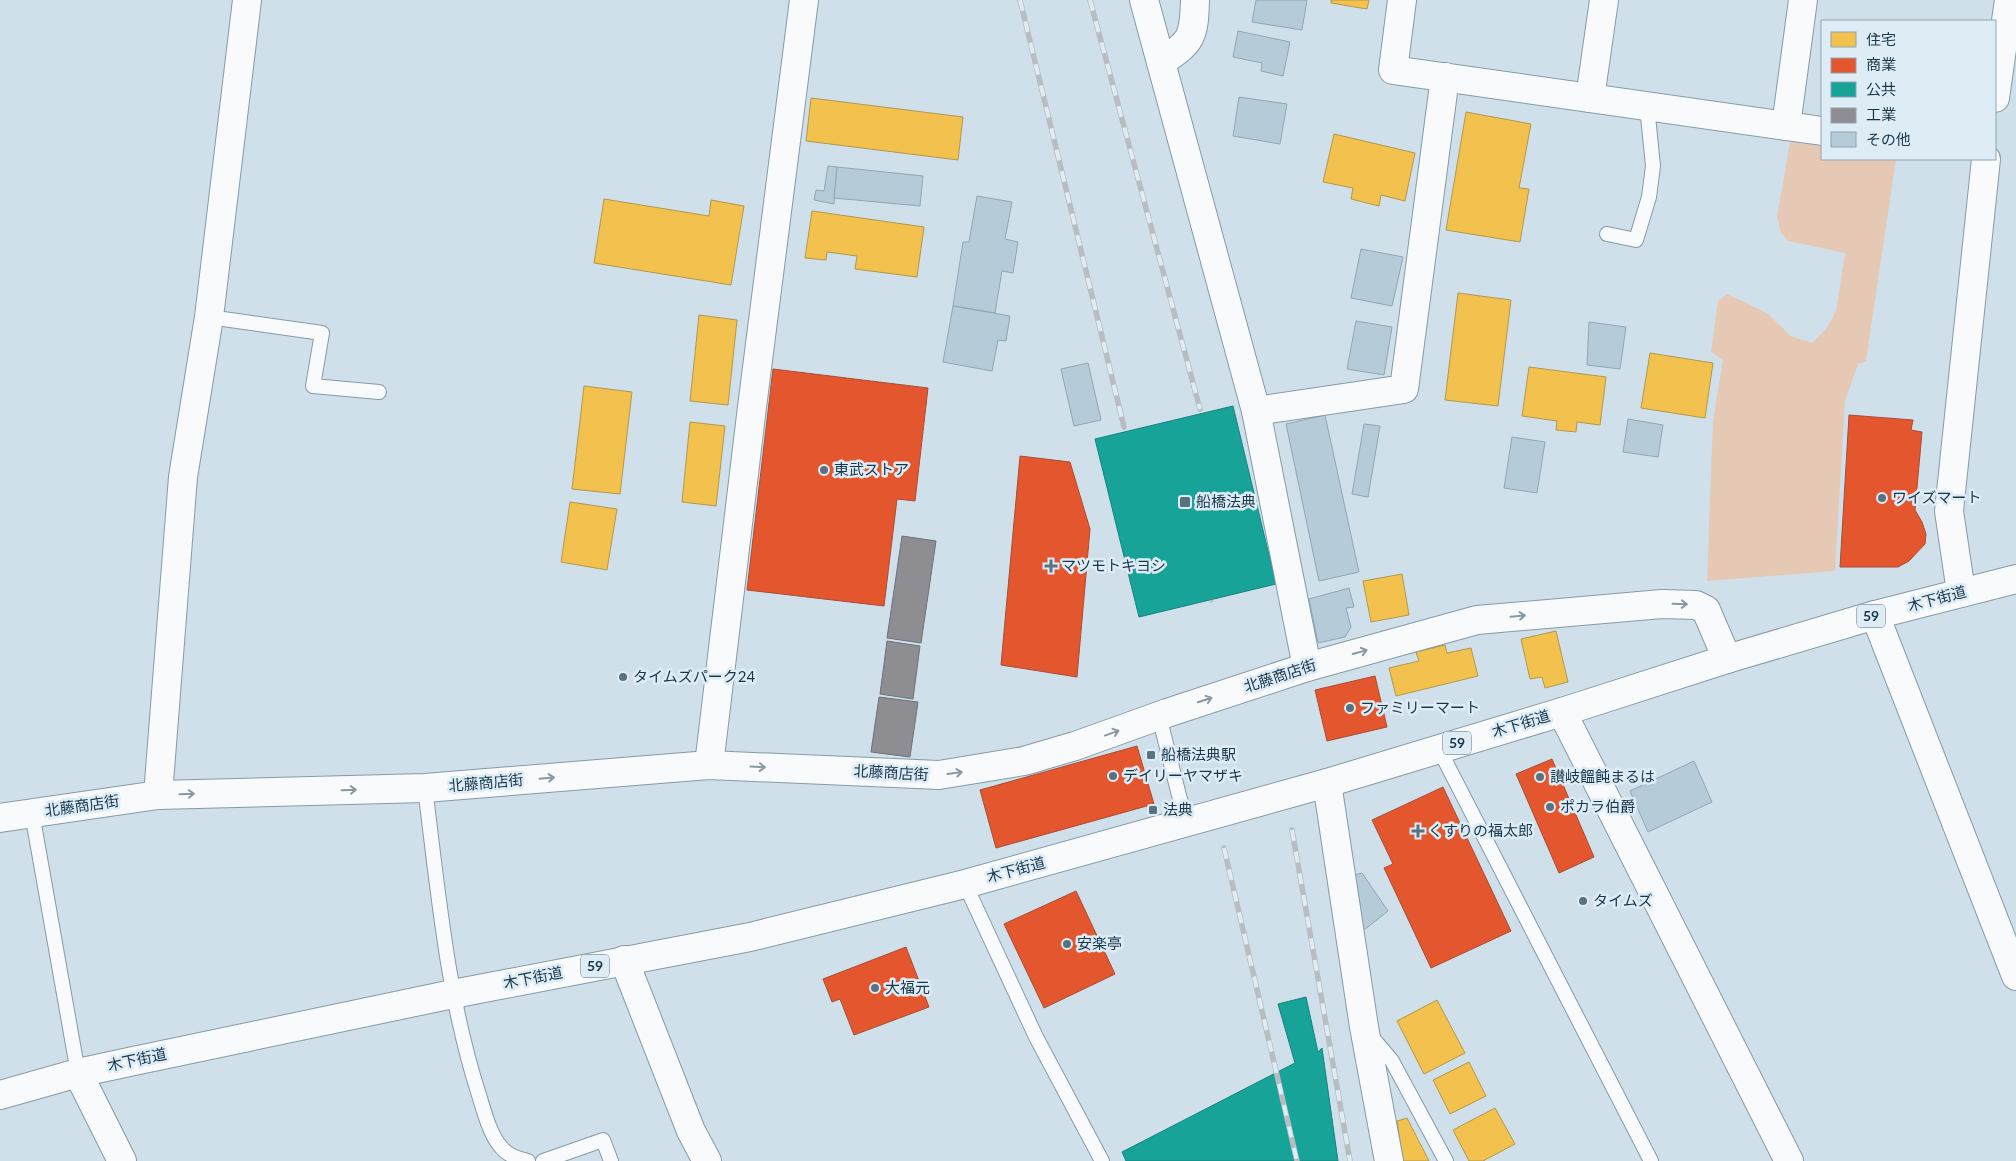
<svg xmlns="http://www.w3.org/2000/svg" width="2016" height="1161" font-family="Lato,'Noto Sans JP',sans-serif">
	<rect width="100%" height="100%" fill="#d0e0ea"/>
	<!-- green -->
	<path fill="#e5c9b4" d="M1790,142L1822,146V159H1896L1866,361L1858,364L1845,401L1835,571L1707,581L1713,421L1723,360L1711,352L1718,301L1727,294L1767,313L1791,336L1812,343L1826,329L1836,311L1845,253L1788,241L1781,233L1777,217Z"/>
	<!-- homes -->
	<g fill="#f2c14e" stroke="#b1984d">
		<path d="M1331,0H1369L1367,9L1331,3Z"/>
		<path d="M811,98L963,117L958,160L806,141Z"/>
		<path d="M1466,112L1531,124L1519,188L1529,189L1520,242L1446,230Z"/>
		<path d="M1334,134L1415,153L1405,201L1381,195L1379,206L1351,199L1353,188L1323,182Z"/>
		<path d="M604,199L709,216L711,200L744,206L731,285L594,263Z"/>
		<path d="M812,211L924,227L917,277L855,269L857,256L827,252L826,260L805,258Z"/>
		<path d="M1458,293L1511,300L1498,406L1445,400Z"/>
		<path d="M699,315L737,320L728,405L690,401Z"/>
		<path d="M1650,353L1713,363L1705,418L1641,408Z"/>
		<path d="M1529,367L1606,377L1600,425L1577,422L1576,432L1556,430L1557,421L1522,416Z"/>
		<path d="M584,386L632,392L620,494L572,489Z"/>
		<path d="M690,422L725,426L716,506L682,502Z"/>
		<path d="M570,502L617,509L607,570L561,562Z"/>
		<path d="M1402,574L1409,615L1371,622L1363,581Z"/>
		<path d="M1556,631L1568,682L1545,688L1542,677L1530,679L1521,639Z"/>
		<path d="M1445,645L1447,653L1471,648L1478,676L1396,696L1389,668L1419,661L1416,652Z"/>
		<path d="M1437,1000L1465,1053L1424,1074L1397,1021Z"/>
		<path d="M1469,1062L1486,1096L1450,1114L1433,1080Z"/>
		<path d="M1495,1108L1515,1144L1483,1161H1469L1453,1130Z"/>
		<path d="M1407,1118L1429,1161H1403L1397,1121Z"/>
	</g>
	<!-- shops -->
	<g fill="#e4572e" stroke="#a74d36">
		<path d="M773,369L928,388L915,501L897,499L884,606L747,590Z"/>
		<path d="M1849,415L1913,420L1911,430L1922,432L1915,510L1922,522L1926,534L1925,544L1909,561L1898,567H1840Z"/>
		<path d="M1020,456L1070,462L1090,529L1077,677L1001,665Z"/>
		<path d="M1375,676L1387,727L1327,741L1315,690Z"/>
		<path d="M1137,746L1154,804L996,848L980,790Z"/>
		<path d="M1552,759L1594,857L1559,873L1516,774Z"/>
		<path d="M1443,787L1511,931L1431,968L1384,868L1393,864L1372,820Z"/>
		<path d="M1076,891L1115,974L1044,1008L1004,924Z"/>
		<path d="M906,947L929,1007L854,1035L840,999L832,1002L823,979Z"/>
	</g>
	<!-- public -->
	<g fill="#17a398" stroke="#178381">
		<path d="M1233,406L1276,584L1139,617L1095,439Z"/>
		<path d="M1306,997L1318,1052L1322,1048L1338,1161H1126L1122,1152L1295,1063L1278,1004Z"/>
	</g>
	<!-- industry -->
	<g fill="#8d8d92" stroke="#6a737c">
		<path d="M902,536L936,541L921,643L887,638Z"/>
		<path d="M887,641L920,646L913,699L880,694Z"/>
		<path d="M879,697L918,702L910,757L871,752Z"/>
	</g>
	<!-- building -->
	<g fill="#b5cbd8" stroke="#90a6b3">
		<path d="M1256,0H1307L1302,30L1252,22Z"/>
		<path d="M1238,31L1290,42L1283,76L1261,71L1262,63L1233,57Z"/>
		<path d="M1239,97L1287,104L1280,144L1233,136Z"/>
		<path d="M828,166L837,167L834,204L814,200L816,190L824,191Z"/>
		<path d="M837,167L923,176L920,206L834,198Z"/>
		<path d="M977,196L1012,202L1005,239L1018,242L1013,273L1002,271L995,313L953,306L963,242H969Z"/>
		<path d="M1361,249L1403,257L1392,306L1351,298Z"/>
		<path d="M953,306L1010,316L1006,341L998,340L992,371L943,362Z"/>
		<path d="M1356,321L1392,327L1384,375L1347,369Z"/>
		<path d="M1589,322L1626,327L1620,369L1587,365Z"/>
		<path d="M1088,363L1101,420L1074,426L1061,369Z"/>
		<path d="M1325,415L1359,572L1319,581L1286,424Z"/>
		<path d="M1628,419L1663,425L1658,457L1623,452Z"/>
		<path d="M1364,424L1380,426L1368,497L1352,494Z"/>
		<path d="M1512,437L1545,442L1537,493L1504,488Z"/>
		<path d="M1349,588L1354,607L1346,608L1351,627L1345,637L1318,643L1309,599Z"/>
		<path d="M1694,761L1712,802L1648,832L1630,791Z"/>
		<path d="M1362,873L1388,911L1364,930L1360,923L1355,875Z"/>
	</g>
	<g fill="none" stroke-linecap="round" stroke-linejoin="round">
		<!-- lane casing -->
		<g stroke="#849ba7" stroke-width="16">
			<g id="lane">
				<path d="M1607,234L1636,240L1649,197L1653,166L1647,106"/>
				<path d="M209,317L322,333L313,386L379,392"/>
				<path d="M1159,716L1186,823"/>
				<path d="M1439,749L1651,1161"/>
				<path d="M425,788C438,890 447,996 479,1095C484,1111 490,1135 501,1147C507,1155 519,1159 528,1161"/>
				<path d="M32,813L78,1073"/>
				<path d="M965,884L1036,1037L1102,1161"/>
				<path d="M1371,1036L1392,1061L1446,1161"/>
				<path d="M543,1161L603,1140L611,1161"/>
			</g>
		</g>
		<!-- street casing -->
		<g stroke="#849ba7" stroke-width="30">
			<g id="street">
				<path d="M1144,0L1256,411L1307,667"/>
				<path d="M1402,0L1393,70L1822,131"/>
				<path d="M1161,62C1192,42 1194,37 1195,0"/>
				<path d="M1590,98L1604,0"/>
				<path d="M1995,98L2009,0"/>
				<path d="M1786,126L1803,0"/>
				<path d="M1256,411L1404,389L1445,77"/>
				<path d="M1875,615L2016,976"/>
				<path d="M1562,712L1789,1161"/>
				<path d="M709,765L752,407L804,0"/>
				<path d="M1327,783L1364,1027L1389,1161"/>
				<path d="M158,795L183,477L209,317L247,0"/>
				<path d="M0,818L158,795L425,788L709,765L939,775L1024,761L1075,746L1167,713L1307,667L1477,620L1662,604L1696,605L1706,610L1727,659"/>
				<path d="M624,960L691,1131L707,1161"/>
				<path d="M78,1073L122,1161"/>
			</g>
		</g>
		<!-- secondary casing -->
		<g stroke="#849ba7" stroke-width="30">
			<path id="secondary" d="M1961,592L1949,511L1986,159"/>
		</g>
		<!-- primary casing -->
		<g stroke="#849ba7" stroke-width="30">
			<path id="primary" d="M0,1095L78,1073L129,1062L453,994L750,937L965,884L1327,783L1562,712L1727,659L1875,615L2016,579"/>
		</g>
		<!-- path -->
		<path stroke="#b6c0c6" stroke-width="3" stroke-dasharray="2.5 4" stroke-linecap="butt" d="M1211,600L1213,605"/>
		<!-- lane -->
		<use href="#lane" stroke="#f8fafc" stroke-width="14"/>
		<!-- street -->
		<use href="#street" stroke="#f8fafc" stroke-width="28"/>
		<!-- secondary -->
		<use href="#secondary" stroke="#f8fafc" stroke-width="28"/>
		<!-- primary -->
		<use href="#primary" stroke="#f8fafc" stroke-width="28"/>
		<!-- rail casing -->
		<g stroke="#b7bdc1" stroke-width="5.5">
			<g id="rail">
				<path d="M1020,0L1124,427"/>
				<path d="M1090,0L1200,409"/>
				<path d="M1292,830L1350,1161"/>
				<path d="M1224,848L1297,1161"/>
			</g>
		</g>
		<!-- rail -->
		<use href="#rail" stroke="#deecf6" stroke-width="4" stroke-dasharray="11" stroke-linecap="butt"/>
	</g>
	<!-- one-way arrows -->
	<defs><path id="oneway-shaft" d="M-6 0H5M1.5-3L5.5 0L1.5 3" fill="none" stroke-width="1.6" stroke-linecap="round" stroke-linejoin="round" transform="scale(1.25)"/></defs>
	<g stroke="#8898a3">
		<use href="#oneway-shaft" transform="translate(1680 604) rotate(2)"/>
		<use href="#oneway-shaft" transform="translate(1518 616) rotate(-5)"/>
		<use href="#oneway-shaft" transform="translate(1360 652) rotate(-15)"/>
		<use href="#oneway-shaft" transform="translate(1205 700) rotate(-18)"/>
		<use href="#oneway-shaft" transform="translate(1112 733) rotate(-20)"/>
		<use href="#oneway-shaft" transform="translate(758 767) rotate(3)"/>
		<use href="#oneway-shaft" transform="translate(955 773) rotate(-8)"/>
		<use href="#oneway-shaft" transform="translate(547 778) rotate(-5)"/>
		<use href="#oneway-shaft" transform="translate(349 790) rotate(-2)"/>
		<use href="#oneway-shaft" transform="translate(187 794) rotate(-2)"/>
	</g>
	<!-- markers -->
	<g fill="#587282" stroke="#deecf6" stroke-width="2">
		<circle cx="824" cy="470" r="5"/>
		<circle cx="1882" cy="498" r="5"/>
		<rect x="1179" y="496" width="12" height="12" rx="2.5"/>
		<path d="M1048.5 558.5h5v5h5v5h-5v5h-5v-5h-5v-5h5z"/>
		<circle cx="623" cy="677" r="5"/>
		<circle cx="1350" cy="708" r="5"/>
		<rect x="1146" y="750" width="10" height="10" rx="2.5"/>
		<circle cx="1113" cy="776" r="5"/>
		<circle cx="1540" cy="777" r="5"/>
		<circle cx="1550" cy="807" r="5"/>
		<rect x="1148" y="805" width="10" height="10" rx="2.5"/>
		<path d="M1415.5 823.5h5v5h5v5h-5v5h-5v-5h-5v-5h5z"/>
		<circle cx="1583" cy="901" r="5"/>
		<circle cx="1067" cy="944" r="5"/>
		<circle cx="875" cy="988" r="5"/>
	</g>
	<g text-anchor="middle" stroke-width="5" stroke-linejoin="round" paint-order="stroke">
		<!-- shield labels -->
		<g fill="#deecf6" stroke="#536d7e" stroke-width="1">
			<rect x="1857" y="604.5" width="28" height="23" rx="4"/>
			<rect x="1443" y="731.5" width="28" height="23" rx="4"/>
			<rect x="581" y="954.5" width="28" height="23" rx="4"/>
		</g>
		<g font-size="14" font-weight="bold" fill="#18374a">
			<text x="1871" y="621">59</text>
			<text x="1457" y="748">59</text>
			<text x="595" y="971">59</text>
		</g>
		<!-- poi labels -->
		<g font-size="15" fill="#18374a" stroke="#deecf6" text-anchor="start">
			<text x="834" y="475">東武ストア</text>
			<text x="1892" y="503">ワイズマート</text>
			<text x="1196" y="507">船橋法典</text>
			<text x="1061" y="571">マツモトキヨシ</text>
			<text x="633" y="682">タイムズパーク24</text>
			<text x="1360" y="713">ファミリーマート</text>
			<text x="1161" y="760">船橋法典駅</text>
			<text x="1123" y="781">デイリーヤマザキ</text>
			<text x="1550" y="782">讃岐饂飩まるは</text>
			<text x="1560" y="812">ポカラ伯爵</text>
			<text x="1163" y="815">法典</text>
			<text x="1428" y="836">くすりの福太郎</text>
			<text x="1593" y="906">タイムズ</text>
			<text x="1077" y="949">安楽亭</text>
			<text x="885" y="993">大福元</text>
		</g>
		<!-- street labels -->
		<g font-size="15" fill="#18374a" stroke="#deecf6">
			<text transform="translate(1937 599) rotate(-15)" y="5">木下街道</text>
			<text transform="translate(1280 676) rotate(-18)" y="5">北藤商店街</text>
			<text transform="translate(1521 724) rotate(-17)" y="5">木下街道</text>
			<text transform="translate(891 773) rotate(3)" y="5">北藤商店街</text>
			<text transform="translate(486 783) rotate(-5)" y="5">北藤商店街</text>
			<text transform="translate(82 806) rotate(-8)" y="5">北藤商店街</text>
			<text transform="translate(1016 870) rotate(-15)" y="5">木下街道</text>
			<text transform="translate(533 978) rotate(-11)" y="5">木下街道</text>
			<text transform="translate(137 1060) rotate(-12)" y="5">木下街道</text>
		</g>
	</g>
	<!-- legend -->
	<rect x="1821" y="20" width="175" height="140" fill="#deecf6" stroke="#8fa4b1"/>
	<rect x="1831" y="32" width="25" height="15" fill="#f2c14e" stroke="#8fa4b1"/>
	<text x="1866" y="45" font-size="15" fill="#18374a">住宅</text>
	<rect x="1831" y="58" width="25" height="15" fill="#e4572e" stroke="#8fa4b1"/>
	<text x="1866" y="70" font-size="15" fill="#18374a">商業</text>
	<rect x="1831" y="82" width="25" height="15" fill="#17a398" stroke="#8fa4b1"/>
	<text x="1866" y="95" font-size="15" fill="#18374a">公共</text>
	<rect x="1831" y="108" width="25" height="15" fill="#8d8d92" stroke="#8fa4b1"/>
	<text x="1866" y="120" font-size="15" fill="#18374a">工業</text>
	<rect x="1831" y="132" width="25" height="15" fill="#b5cbd8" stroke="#8fa4b1"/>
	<text x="1866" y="145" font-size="15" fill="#18374a">その他</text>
</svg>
